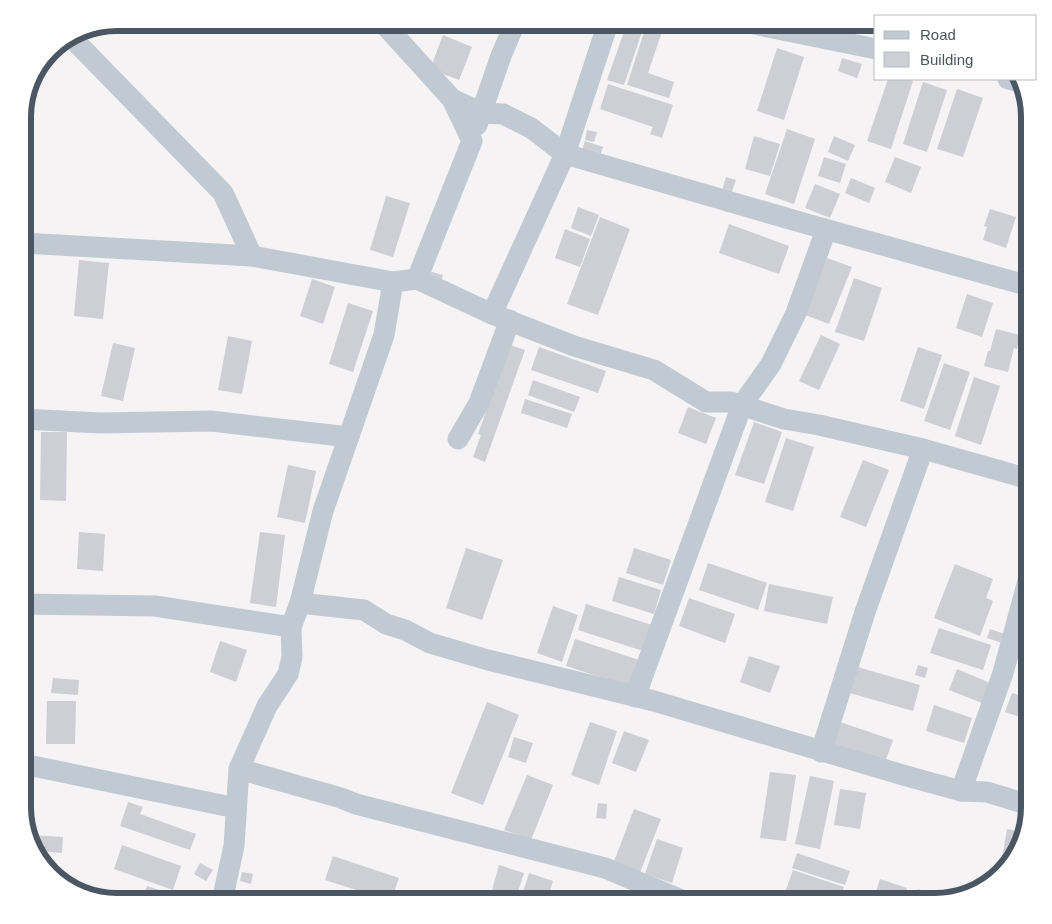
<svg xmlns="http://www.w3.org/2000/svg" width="1052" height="924" font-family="Helvetica,sans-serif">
	<rect width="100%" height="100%" fill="#f5f3f3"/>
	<!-- building -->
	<g fill="#cdcfd5">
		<path d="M627,23H645L624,85L607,80Z"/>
		<path d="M647,23L664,26L648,73L674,82L669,98L627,85Z"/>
		<path d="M839,23H860L857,29Z"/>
		<path d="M443,35L472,47L459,80L430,69Z"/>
		<path d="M777,48L804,57L784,120L757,111Z"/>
		<path d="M842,58L862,64L857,78L838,71Z"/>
		<path d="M888,79H906L913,81L891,149L867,141Z"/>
		<path d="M923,82L947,90L927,152L903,144Z"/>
		<path d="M608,84L673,105L662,138L650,134L653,127L600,109Z"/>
		<path d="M957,89L983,98L963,157L937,149Z"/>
		<path d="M787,129L815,139L794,204L765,194Z"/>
		<path d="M587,130L597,132L594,142L585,140Z"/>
		<path d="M754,136L780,144L770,176L745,169Z"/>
		<path d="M834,136L855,145L848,161L828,152Z"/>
		<path d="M585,141L603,147L599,159L581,153Z"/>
		<path d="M824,157L846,164L840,183L818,176Z"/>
		<path d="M895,157L921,167L911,193L885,182Z"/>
		<path d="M726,177L736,180L731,194L722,191Z"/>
		<path d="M851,178L875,188L869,203L845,193Z"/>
		<path d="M815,184L840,194L830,218L805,208Z"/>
		<path d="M386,196L410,203L393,257L370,250Z"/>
		<path d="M578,207L599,215L591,236L571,228Z"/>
		<path d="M990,209L1016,217L1006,248L983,240L987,227L984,226Z"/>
		<path d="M600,217L630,229L598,315L567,304Z"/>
		<path d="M729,224L789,246L779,274L719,253Z"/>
		<path d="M565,229L590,239L580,267L555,258Z"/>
		<path d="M827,258L852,267L829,324L805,315Z"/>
		<path d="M79,260L109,263L103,319L74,316Z"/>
		<path d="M429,271L443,275L440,285L425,280Z"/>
		<path d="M854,278L882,288L864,341L835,332Z"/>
		<path d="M312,279L335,287L323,324L300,316Z"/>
		<path d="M967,294L993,303L982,337L956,328Z"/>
		<path d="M348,303L373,311L353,372L329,364Z"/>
		<path d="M996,329L1020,335L1017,349L1014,348L1008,372L984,366L988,351H990Z"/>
		<path d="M821,335L840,344L819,390L799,381Z"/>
		<path d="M228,336L252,341L242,394L218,390Z"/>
		<path d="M23,341H27L24,368H23Z"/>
		<path d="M113,343L135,348L123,401L101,396Z"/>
		<path d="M510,345L525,350L485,462L473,457L481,435L478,434Z"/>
		<path d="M539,347L606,371L598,393L531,370Z"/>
		<path d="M918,347L942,355L924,409L900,401Z"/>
		<path d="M944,363L970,372L950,430L924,421Z"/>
		<path d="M974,377L1000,386L981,445L955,436Z"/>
		<path d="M533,380L580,397L574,412L528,395Z"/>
		<path d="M525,399L572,414L567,428L521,413Z"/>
		<path d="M688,407L716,418L706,444L678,433Z"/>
		<path d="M754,422L782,432L764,484L735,475Z"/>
		<path d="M23,429L31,430L30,465H23Z"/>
		<path d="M41,432H67L66,501L40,500Z"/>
		<path d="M786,438L814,447L793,511L765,502Z"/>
		<path d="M863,460L889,470L866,527L840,517Z"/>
		<path d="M288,465L316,471L305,523L277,517Z"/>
		<path d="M79,532L105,534L103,571L77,569Z"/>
		<path d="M260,532L285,535L276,607L250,603Z"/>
		<path d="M466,548L503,560L482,620L446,608Z"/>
		<path d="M634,548L671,560L663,585L626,573Z"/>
		<path d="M708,563L767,583L758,610L699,590Z"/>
		<path d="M955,564L993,579L986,598L993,601L980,636L934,618Z"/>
		<path d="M619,577L661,590L654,614L612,601Z"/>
		<path d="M769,584L833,597L827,624L764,611Z"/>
		<path d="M689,598L735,614L725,643L679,626Z"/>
		<path d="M586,604L652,625L643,651L578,630Z"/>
		<path d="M553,606L578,615L562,662L537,653Z"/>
		<path d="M939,628L991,645L983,670L930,653Z"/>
		<path d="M990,629L1005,634L1002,643L987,638Z"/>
		<path d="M575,639L639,660L630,687L566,666Z"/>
		<path d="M220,641L247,650L236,682L210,672Z"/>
		<path d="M749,656L780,666L770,693L740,682Z"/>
		<path d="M1026,658L1029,659V687L1021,685Z"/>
		<path d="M918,665L928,668L925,678L915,675Z"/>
		<path d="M854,666L920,685L913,711L846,692Z"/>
		<path d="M957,669L990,683L982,703L949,690Z"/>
		<path d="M53,678L79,680L78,695L51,693Z"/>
		<path d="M1012,693L1029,698V709L1026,719L1005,712Z"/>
		<path d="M47,701H76L75,744H46Z"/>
		<path d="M487,702L519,715L483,805L451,793Z"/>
		<path d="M934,705L972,718L964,743L926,731Z"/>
		<path d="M834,720L893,740L884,765L825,745Z"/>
		<path d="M590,722L617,731L599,785L571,775Z"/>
		<path d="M624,731L649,740L636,772L612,763Z"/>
		<path d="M514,737L533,743L526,763L508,757Z"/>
		<path d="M770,772L796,775L786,841L760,838Z"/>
		<path d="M527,775L553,785L531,840L504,830Z"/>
		<path d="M810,776L834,781L820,849L795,844Z"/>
		<path d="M840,789L866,793L860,829L834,825Z"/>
		<path d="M128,802L143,807L140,814L196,834L190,850L120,826Z"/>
		<path d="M598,803L607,804L606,819L596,818Z"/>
		<path d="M634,809L661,819L639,875L613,864Z"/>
		<path d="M1007,829L1021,832L1002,873L999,876Z"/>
		<path d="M33,835L63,837L62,853L40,851Z"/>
		<path d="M657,839L683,848L672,883L645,874Z"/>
		<path d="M122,845L181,866L173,890L114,869Z"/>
		<path d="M797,853L850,871L845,885L792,868Z"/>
		<path d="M333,856L399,878L391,901L325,880Z"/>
		<path d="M200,863L213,870L206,881L194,874Z"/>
		<path d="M499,865L524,873L515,901H489Z"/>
		<path d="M793,870L844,887L839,901H782Z"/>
		<path d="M242,872L253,874L251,884L240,881Z"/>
		<path d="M529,873L553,881L547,901H520Z"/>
		<path d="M880,879L907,888L903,901H873Z"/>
		<path d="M147,886L175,895L173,901H142Z"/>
		<path d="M918,889L944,897L943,900L914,901Z"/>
		<path d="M854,891L869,897L868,901H850Z"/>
		<path d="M242,892L253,895L251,901L239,900Z"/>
		<path d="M588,892L611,901H585Z"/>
		<path d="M182,894L202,899L201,901H180Z"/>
	</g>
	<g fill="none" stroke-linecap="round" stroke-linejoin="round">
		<!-- minor -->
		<g stroke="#c1cad2" stroke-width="21">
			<path d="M383,23L452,99L472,141L417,279"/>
			<path d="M749,23L876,49"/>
			<path d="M73,39L223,193L252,256"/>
			<path d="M1008,79L1022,82"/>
			<path d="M452,99L482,113L503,114L531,128L565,154L807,224L1029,286"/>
			<path d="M477,125L501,56L515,23"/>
			<path d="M23,243L252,256L393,282L417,279L492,314L574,346L654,370L706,402H731L784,419L819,425L923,449L1029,479"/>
			<path d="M492,314L565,154L608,23"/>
			<path d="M23,419L100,423L211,421L349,437"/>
			<path d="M458,439L479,403L510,320"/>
			<path d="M300,603L364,610L386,624L405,630L430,643L488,660L654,701L903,775L961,791L987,792L1029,805"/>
			<path d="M23,604L155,606L291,627"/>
			<path d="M635,697L742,405L771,364L796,313L826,230"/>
			<path d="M821,752L865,612L923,449"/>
			<path d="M23,764L236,808"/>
			<path d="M239,769L341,798L356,804L605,868L684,901"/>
			<path d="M961,791L1003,673L1029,577"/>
			<path d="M222,901L234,846L239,769L267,706L288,674L292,657L291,627L300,603L323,511L384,335L393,282"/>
		</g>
	</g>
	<!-- crop -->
	<path d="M0 0H1052V924H0ZM117 31H935A86 86 0 0 1 1021 117V807A86 86 0 0 1 935 893H117A86 86 0 0 1 31 807V117A86 86 0 0 1 117 31Z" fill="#fff" fill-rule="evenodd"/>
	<path fill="none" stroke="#4a5661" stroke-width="6" d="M117 31H935A86 86 0 0 1 1021 117V807A86 86 0 0 1 935 893H117A86 86 0 0 1 31 807V117A86 86 0 0 1 117 31Z"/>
	<!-- legend -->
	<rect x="874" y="15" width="162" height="65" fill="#ffffff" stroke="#b7bbc0"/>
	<rect x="884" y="31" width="25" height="8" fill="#c1cad2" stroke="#b7bbc0"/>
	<text x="920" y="40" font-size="15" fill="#4a5661">Road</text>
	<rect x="884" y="52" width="25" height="15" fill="#cdcfd5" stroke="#b7bbc0"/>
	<text x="920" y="65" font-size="15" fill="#4a5661">Building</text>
</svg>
